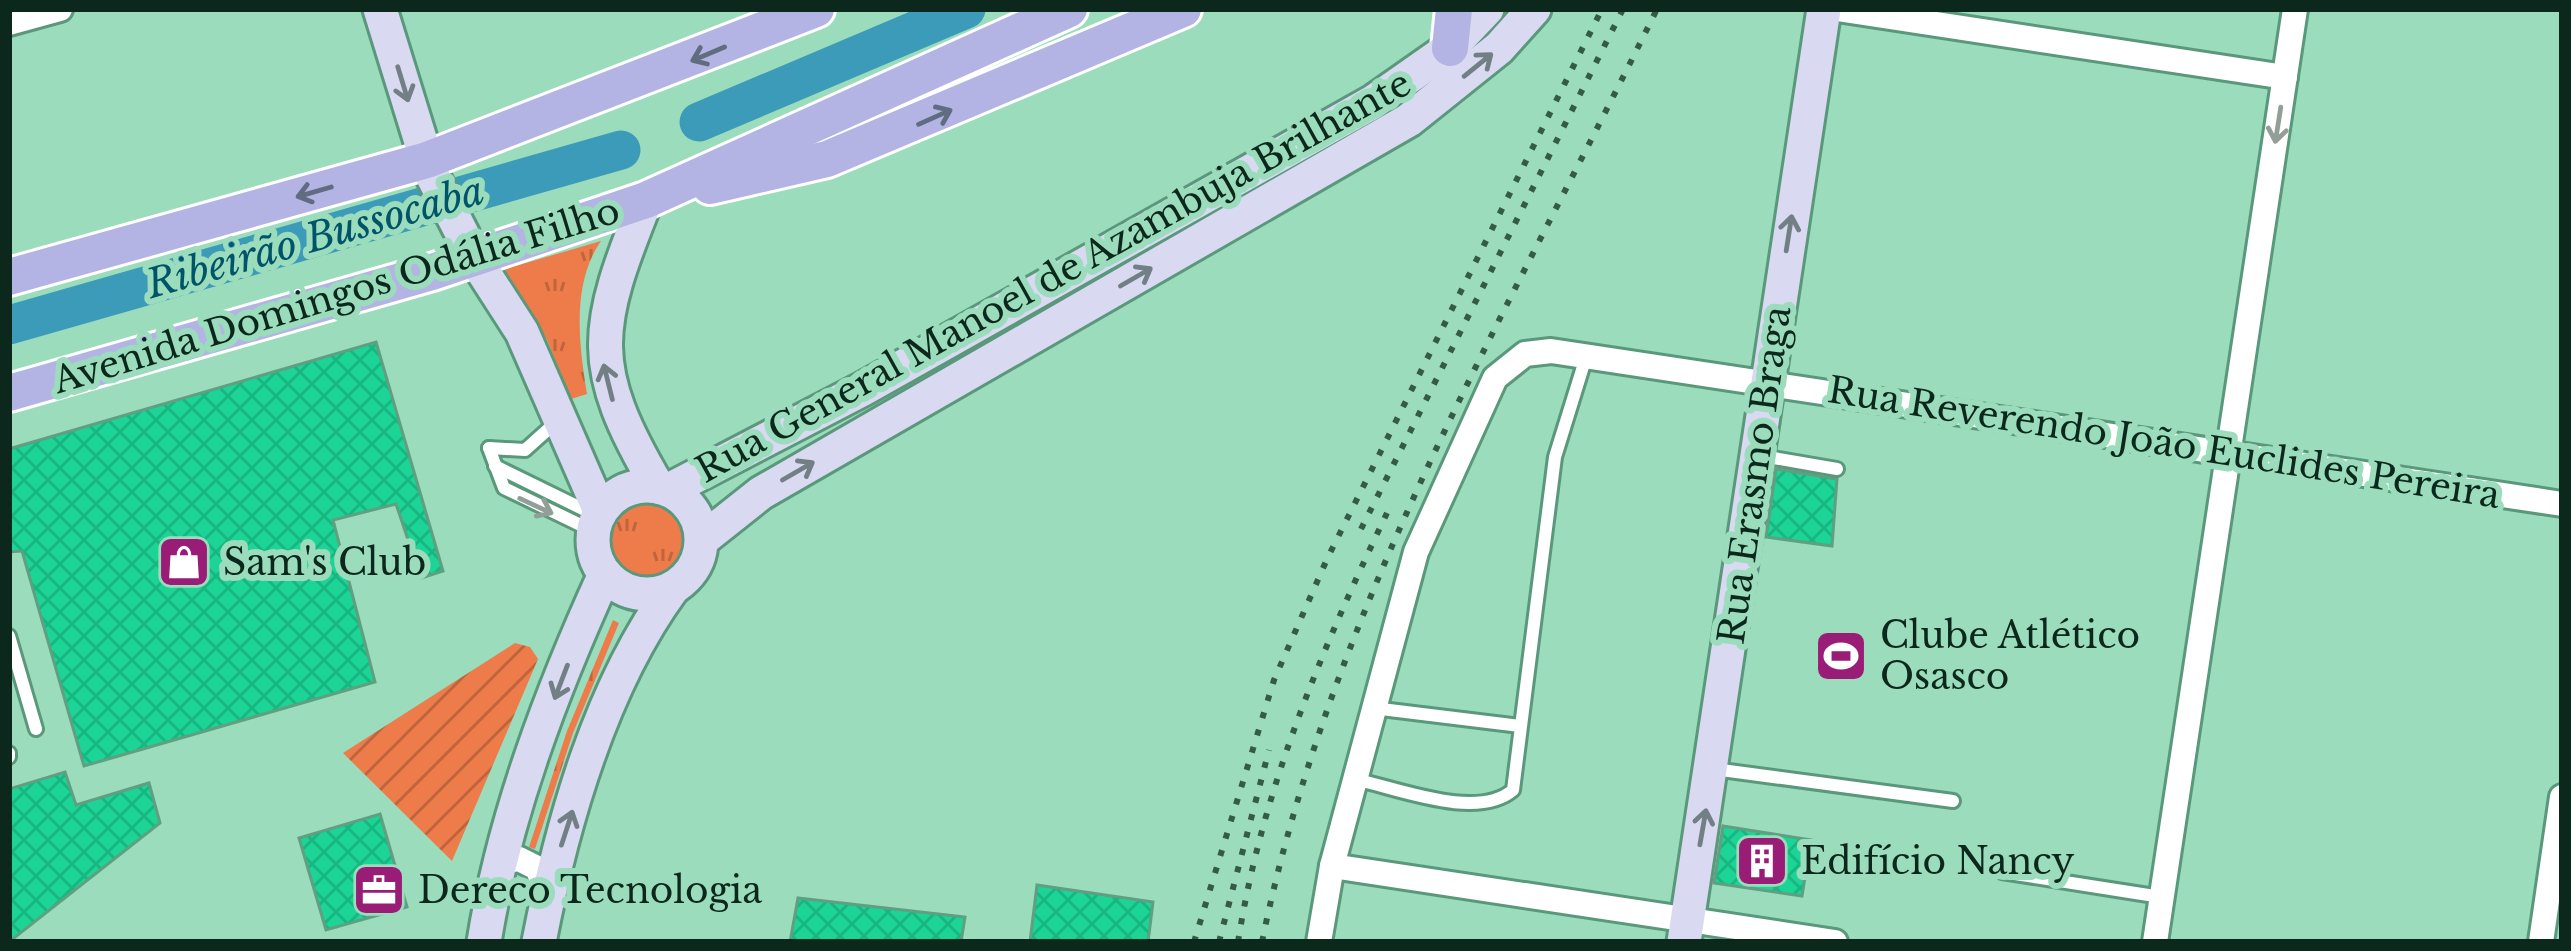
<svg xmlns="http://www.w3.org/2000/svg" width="2571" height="951" font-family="'Libre Baskerville',serif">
	<defs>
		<pattern id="grass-tufts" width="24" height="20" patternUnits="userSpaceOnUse" patternTransform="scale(3)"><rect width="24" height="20" fill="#ee7b4a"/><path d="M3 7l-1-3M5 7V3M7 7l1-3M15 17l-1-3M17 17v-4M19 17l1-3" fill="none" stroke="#bf653d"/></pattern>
		<pattern id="garden-furrows" width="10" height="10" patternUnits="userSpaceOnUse" patternTransform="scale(3)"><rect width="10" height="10" fill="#ee7b4a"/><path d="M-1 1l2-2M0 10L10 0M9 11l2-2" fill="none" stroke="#bf653d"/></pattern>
		<pattern id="building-cross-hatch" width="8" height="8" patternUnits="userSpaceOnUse" patternTransform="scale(3)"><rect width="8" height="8" fill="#1bd495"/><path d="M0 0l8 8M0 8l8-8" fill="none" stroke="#18b680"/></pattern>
	</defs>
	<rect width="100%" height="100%" fill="#9bdcbc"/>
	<!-- grass -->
	<g fill="url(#grass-tufts)">
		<path d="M601,241C571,284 579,345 587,394L571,399L547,340L502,270Z"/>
		<circle cx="650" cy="542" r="41"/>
		<path d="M613,620L619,623L573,733L535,849L529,847L567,731Z"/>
	</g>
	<!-- garden -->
	<path fill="url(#garden-furrows)" d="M515,643L530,647L538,659L452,861L343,753Z"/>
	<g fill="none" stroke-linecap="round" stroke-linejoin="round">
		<!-- river -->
		<g stroke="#3c9bb9" stroke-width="39">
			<path d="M699,122L966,9"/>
			<path d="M9,325L621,150"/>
		</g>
	</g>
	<!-- building -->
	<g fill="url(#building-cross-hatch)" stroke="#609f81" stroke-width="3">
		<path d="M376,342L443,571L421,578L396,504L333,520L375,682L84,766L22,551L9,552V449Z"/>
		<path d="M1776,469L1837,479L1832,546L1766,537Z"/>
		<path d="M65,772L76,805L149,783L160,823L9,942V789Z"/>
		<path d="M380,814L407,907L326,930L299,838Z"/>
		<path d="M1723,826L1811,840L1802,896L1714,883Z"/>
		<path d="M1037,885L1153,902L1148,942H1030Z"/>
		<path d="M798,898L965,917L961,942H790Z"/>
	</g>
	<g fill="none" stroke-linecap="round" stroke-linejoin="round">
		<!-- lane casing -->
		<g stroke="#5a987b" stroke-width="18">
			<g id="lane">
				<path d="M489,448L504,488L593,531"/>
				<path d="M489,448L525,450L554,424"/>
				<path d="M1762,456L1837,469"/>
				<path d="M495,466L595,515"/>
				<path d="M9,636L36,729"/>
				<path d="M1373,708L1520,726"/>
				<path d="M9,753V757"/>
				<path d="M1714,769L1953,801"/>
				<path d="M1354,779C1397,788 1477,821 1513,790L1555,457L1586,357"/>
				<path d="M2002,872L2161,897"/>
			</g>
		</g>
		<!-- street casing -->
		<g stroke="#5a987b" stroke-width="30">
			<g id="street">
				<path d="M1837,9L2285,77"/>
				<path d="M9,23L60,9"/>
				<path d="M498,862L519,859L537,868L548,895"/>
				<path d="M1332,866L1835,942"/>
				<path d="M1319,942L1332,866L1416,552L1495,378L1525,354L1551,351L2562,504"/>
				<path d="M2155,942L2295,9"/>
				<path d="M2541,942L2562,797"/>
			</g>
		</g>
		<!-- secondary casing -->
		<g stroke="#5a987b" stroke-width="39">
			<g id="secondary">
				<path d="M380,9L430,171L475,259L522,332L600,511"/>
				<path d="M646,200C594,329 586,365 658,487"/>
				<circle cx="647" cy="540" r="54"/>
				<path d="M669,490L863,389L1373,102L1450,48L1487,9"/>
				<path d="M703,539L761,493L1409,120L1499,48L1534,9"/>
				<path d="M484,942C504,816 552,690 605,574"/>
				<path d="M539,942C562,823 600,687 673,588"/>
				<path d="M1684,942L1824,9"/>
			</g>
		</g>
		<!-- primary casing -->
		<g stroke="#fff" stroke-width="42">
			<g id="primary">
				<path d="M1450,48L1454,9"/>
				<path d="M710,186L827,159L1183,9"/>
				<path d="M9,277L427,160L816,9"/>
				<path d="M9,393L432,272L646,200L1069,9"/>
			</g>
		</g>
		<!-- lane -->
		<use href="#lane" stroke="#fff" stroke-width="12"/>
		<!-- street -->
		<use href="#street" stroke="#fff" stroke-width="24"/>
		<!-- secondary -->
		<use href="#secondary" stroke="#d9d9f2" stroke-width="33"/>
		<!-- primary -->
		<use href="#primary" stroke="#b3b3e4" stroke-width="36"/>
		<!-- rail -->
		<g stroke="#345a48" stroke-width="6" stroke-dasharray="6 12" stroke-linecap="butt">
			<path d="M1361,529L1623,9"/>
			<path d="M1194,942L1274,680L1327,559L1602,9"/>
			<path d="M1219,942L1269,750"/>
			<path d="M1238,942C1262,790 1321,651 1387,513"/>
			<path d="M1262,942C1330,608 1508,312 1657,9"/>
		</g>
	</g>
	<!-- one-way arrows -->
	<defs><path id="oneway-shaft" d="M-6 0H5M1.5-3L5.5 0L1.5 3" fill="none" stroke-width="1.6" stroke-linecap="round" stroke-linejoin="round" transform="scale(3)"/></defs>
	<g stroke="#606d80">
		<use href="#oneway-shaft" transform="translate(708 54) rotate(157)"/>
		<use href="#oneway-shaft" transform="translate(935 117) rotate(-24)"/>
		<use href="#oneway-shaft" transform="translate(314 192) rotate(164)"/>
	</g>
	<g stroke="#728086">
		<use href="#oneway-shaft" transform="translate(1478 65) rotate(-39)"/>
		<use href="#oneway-shaft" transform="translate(403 84) rotate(73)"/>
		<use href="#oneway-shaft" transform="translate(1789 233) rotate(-81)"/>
		<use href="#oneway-shaft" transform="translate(1136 277) rotate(-30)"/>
		<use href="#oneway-shaft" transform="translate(608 382) rotate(-104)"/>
		<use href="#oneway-shaft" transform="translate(798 471) rotate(-30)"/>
		<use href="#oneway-shaft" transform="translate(561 682) rotate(111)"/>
		<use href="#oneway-shaft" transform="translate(1703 827) rotate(-80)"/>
		<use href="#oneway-shaft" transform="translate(567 828) rotate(-72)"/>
	</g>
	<g stroke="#929e98">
		<use href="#oneway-shaft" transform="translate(2278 125) rotate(99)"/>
		<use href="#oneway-shaft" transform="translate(536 506) rotate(25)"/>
	</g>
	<!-- icons -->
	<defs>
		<g id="shop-square" transform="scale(2.7)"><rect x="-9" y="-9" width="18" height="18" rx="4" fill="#991d76" stroke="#9bdcbc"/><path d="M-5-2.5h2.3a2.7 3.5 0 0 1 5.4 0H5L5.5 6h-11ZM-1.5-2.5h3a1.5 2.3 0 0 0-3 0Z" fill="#fff"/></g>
		<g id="stadium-square" transform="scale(2.7)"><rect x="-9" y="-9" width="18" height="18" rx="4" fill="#991d76" stroke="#9bdcbc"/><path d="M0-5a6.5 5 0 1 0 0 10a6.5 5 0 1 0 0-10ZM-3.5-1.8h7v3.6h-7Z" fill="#fff"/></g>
		<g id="building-square" transform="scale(2.7)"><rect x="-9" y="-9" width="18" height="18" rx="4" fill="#991d76" stroke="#9bdcbc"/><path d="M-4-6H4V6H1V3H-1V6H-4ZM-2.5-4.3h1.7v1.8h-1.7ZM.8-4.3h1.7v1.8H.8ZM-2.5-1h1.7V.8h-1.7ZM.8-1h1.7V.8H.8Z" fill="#fff"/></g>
		<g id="office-square" transform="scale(2.7)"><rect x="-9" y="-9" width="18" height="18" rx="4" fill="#991d76" stroke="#9bdcbc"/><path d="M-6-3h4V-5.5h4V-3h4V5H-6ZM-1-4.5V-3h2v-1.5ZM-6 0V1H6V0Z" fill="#fff"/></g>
	</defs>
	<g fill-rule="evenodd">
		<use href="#shop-square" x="184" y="562"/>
		<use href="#stadium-square" x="1841" y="656"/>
		<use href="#building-square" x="1762" y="861"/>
		<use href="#office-square" x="379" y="890"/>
	</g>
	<g text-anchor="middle" stroke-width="12" stroke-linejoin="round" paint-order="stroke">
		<!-- street labels -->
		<g font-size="36" fill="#0c271b" stroke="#9bdcbc">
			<text transform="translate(1053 276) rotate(-29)" y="13">Rua General Manoel de Azambuja Brilhante</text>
			<text transform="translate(336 295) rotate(-17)" y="13">Avenida Domingos Odália Filho</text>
			<text transform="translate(2164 442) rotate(9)" y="13">Rua Reverendo João Euclides Pereira</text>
			<text transform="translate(1754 475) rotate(-82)" y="13">Rua Erasmo Braga</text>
		</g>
		<!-- poi labels -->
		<g font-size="36" fill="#0c271b" stroke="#9bdcbc" text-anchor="start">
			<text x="223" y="575">Sam's Club</text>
			<text x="1880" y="648">Clube Atlético<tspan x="1880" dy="41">Osasco</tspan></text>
			<text x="1801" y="874">Edifício Nancy</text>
			<text x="418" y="903">Dereco Tecnologia</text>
		</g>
		<!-- water labels -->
		<g font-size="39" font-style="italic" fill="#005469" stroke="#9bdcbc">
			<text transform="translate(315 237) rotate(-16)" y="14">Ribeirão Bussocaba</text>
		</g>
	</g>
	<!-- border -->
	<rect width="2571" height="951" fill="none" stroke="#0c271b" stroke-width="24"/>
</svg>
